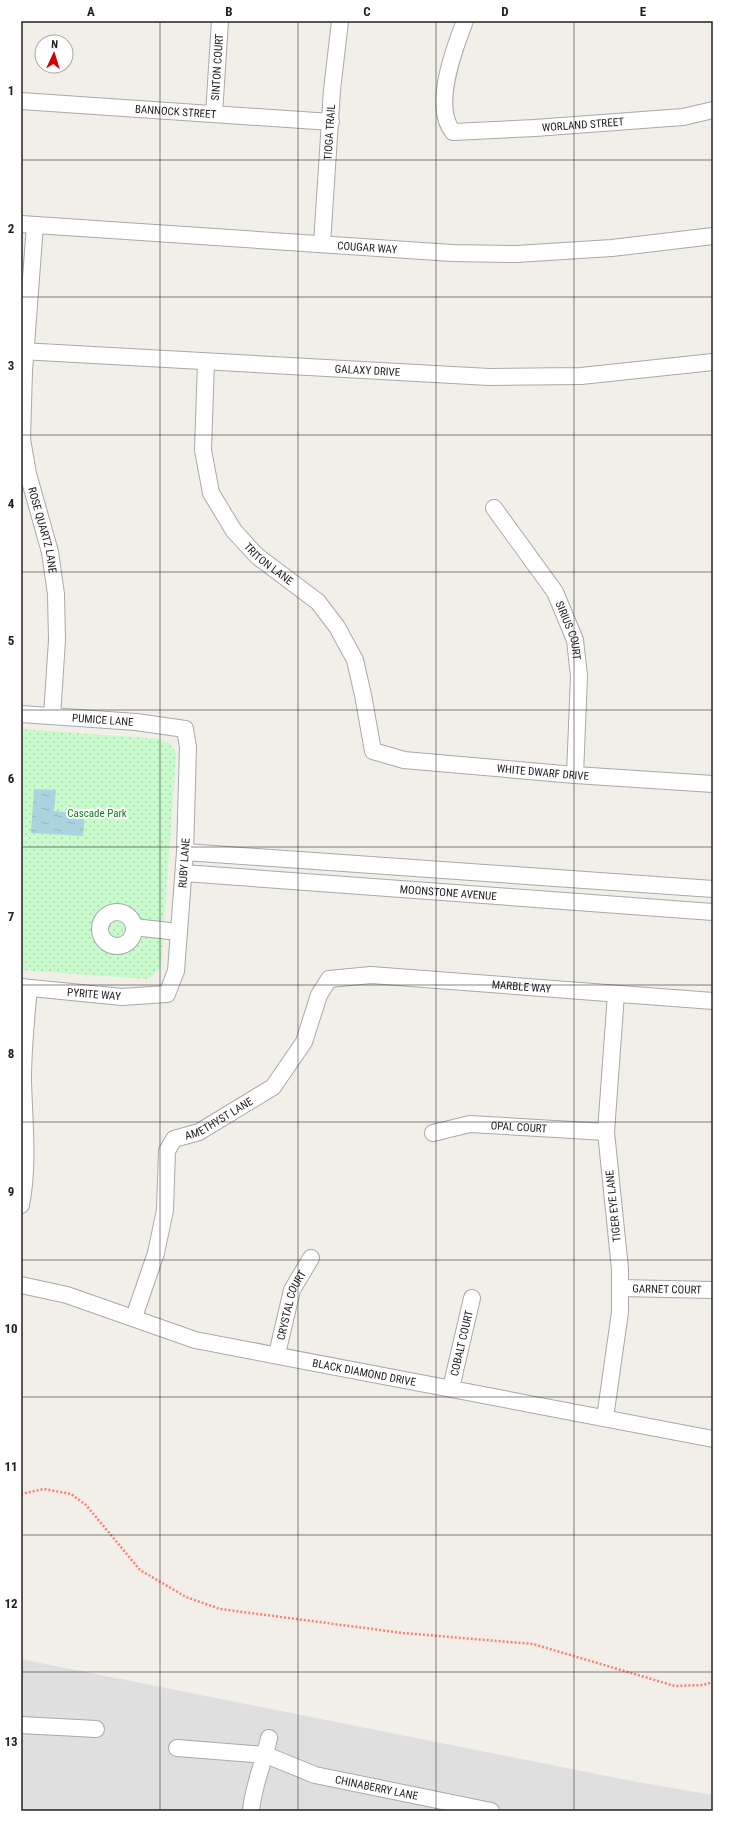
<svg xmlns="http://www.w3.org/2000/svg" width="734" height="1832" font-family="'Roboto Condensed',sans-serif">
	<defs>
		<pattern id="park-dots" width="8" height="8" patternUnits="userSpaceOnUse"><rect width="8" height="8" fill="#c8facc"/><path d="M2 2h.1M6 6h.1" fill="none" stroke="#acd6af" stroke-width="1.8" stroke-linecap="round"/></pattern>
		<pattern id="water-ripples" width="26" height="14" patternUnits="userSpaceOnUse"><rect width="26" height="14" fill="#aad3df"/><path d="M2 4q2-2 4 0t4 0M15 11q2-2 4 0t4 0" fill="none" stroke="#92b5bf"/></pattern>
	</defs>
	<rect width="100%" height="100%" fill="#f2efe9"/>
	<!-- residential -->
	<path fill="#e0dfdf" d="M21,1659L632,1781L713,1795V1811H21Z"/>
	<!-- park -->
	<path fill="url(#park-dots)" d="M21,729L160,739C168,743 174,746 176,755L161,966L153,976L145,979L21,970Z"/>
	<!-- water -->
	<path fill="url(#water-ripples)" d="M34,789L56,790L54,811L85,814L83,836L31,833Z"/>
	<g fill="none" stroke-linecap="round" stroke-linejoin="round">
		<!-- minor casing -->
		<g stroke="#a9a9a9" stroke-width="18">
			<g id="minor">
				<path id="s1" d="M465,21C454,49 432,107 453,132L535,128L683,117L713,110"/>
				<path id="s2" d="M21,101L331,122"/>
				<path id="s3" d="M214,114L220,21"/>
				<path id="s4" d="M21,224L452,253L516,254L612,248L713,236"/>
				<path id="s5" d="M35,225L24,371L22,439L28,474L50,552L56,594L57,640L52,716"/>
				<path id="s6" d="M322,244L332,90L340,21"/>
				<path id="s7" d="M21,351L489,377L581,376L713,362"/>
				<path id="s8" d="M206,362L203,450L211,493L234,531L257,556L318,602L337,627L355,660L363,695L373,751L404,760L575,775L713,784"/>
				<path id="s9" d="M494,508L555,592L575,640L579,676L575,775"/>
				<path id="s10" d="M21,714L136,722L185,729L188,747L185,852L176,971L167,994L122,997L21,987"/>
				<path d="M185,852L713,889"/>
				<path id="s11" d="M184,873L713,912"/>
				<circle cx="117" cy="929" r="17"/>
				<path d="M134,927L178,932"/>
				<path id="s12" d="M433,1133L470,1124L606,1132"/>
				<path d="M21,1205C29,1164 24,1122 23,1080C23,1049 26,1018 29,988"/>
				<path id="s13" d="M21,1285L67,1295L195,1340L713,1439"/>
				<path id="s14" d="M620,1288L713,1290"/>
				<path id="s15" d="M134,1317L156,1253L165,1210L167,1151L174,1139L199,1132L273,1087L304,1042L319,995L329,979L371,975L713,1001"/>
				<path id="s16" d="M277,1354L292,1290L311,1258"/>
				<path id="s17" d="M451,1388L472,1298"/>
				<path d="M605,1418L620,1312V1269L606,1132L616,994"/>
				<path d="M21,1725L96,1729"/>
				<path id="s18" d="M177,1748L266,1755L315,1775L491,1811"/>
				<path d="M251,1811C253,1786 264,1762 269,1738"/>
			</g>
		</g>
		<!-- path -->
		<path stroke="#fa8072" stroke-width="2.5" stroke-dasharray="2 2" stroke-linecap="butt" d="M21,1494L44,1489L71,1494L86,1505L140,1570L186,1597L220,1609L403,1633L533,1644L675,1686L703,1685L713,1682"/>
		<!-- minor -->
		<use href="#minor" stroke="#fff" stroke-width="16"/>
	</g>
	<!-- grid -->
	<path fill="none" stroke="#222" stroke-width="1" stroke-opacity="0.55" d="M160,21V1811M298,21V1811M436,21V1811M574,21V1811M21,160H713M21,297H713M21,435H713M21,572H713M21,710H713M21,847H713M21,985H713M21,1122H713M21,1260H713M21,1397H713M21,1535H713M21,1672H713"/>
	<g text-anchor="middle" stroke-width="4" stroke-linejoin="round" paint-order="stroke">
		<!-- street labels -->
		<g font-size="11" fill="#222" stroke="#fff">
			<text dy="4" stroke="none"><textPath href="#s3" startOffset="47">SINTON COURT</textPath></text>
			<text dy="4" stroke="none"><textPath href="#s2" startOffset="155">BANNOCK STREET</textPath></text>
			<text dy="4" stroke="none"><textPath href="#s1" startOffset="246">WORLAND STREET</textPath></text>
			<text dy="4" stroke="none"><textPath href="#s6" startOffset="112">TIOGA TRAIL</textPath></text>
			<text dy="4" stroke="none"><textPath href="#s4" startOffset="347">COUGAR WAY</textPath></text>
			<text dy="4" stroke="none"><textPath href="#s7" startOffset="347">GALAXY DRIVE</textPath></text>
			<text dy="4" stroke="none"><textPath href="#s5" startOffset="308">ROSE QUARTZ LANE</textPath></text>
			<text dy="4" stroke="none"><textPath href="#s8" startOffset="224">TRITON LANE</textPath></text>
			<text dy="4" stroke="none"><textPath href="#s9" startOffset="145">SIRIUS COURT</textPath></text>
			<text dy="4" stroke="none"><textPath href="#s10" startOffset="82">PUMICE LANE</textPath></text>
			<text dy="4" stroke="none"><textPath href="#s8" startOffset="620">WHITE DWARF DRIVE</textPath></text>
			<text transform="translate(184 863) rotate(-86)" y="4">RUBY LANE</text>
			<text dy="4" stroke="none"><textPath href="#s11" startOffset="265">MOONSTONE AVENUE</textPath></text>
			<text dy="4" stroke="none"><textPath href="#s15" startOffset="613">MARBLE WAY</textPath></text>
			<text transform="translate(94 994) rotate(5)" y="4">PYRITE WAY</text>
			<text dy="4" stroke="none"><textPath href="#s15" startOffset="234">AMETHYST LANE</textPath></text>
			<text dy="4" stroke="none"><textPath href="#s12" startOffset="87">OPAL COURT</textPath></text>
			<text transform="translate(613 1206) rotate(-96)" y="4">TIGER EYE LANE</text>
			<text dy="4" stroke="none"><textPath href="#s14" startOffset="47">GARNET COURT</textPath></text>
			<text dy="4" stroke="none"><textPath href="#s16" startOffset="51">CRYSTAL COURT</textPath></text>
			<text dy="4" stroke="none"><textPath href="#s17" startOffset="46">COBALT COURT</textPath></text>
			<text dy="4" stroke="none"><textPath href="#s13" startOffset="355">BLACK DIAMOND DRIVE</textPath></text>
			<text dy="4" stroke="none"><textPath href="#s18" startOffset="205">CHINABERRY LANE</textPath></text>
		</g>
		<!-- park labels -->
		<g font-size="11" fill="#0c8416" stroke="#fff">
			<text x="97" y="817">Cascade Park</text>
		</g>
	</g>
	<!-- border -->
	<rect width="734" height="1832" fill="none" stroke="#ffffff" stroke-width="44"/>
	<!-- north arrow -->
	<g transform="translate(54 54) rotate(4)"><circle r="19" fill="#ffffff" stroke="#a7a7a7"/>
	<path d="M0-3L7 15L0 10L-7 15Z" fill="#d40000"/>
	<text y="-6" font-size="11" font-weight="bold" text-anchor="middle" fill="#222222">N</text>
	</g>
	<rect x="22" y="22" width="690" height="1788" fill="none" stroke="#222" stroke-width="1.5"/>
	<g font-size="13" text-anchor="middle" font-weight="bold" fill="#222">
		<text x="91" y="16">A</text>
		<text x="229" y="16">B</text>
		<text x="367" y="16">C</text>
		<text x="505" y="16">D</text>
		<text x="643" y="16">E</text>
		<text x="11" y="95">1</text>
		<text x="11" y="233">2</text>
		<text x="11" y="370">3</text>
		<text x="11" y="508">4</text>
		<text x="11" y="645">5</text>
		<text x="11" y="783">6</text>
		<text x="11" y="921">7</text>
		<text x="11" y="1058">8</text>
		<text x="11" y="1196">9</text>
		<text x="11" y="1333">10</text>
		<text x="11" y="1471">11</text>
		<text x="11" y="1608">12</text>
		<text x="11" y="1746">13</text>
	</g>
</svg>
